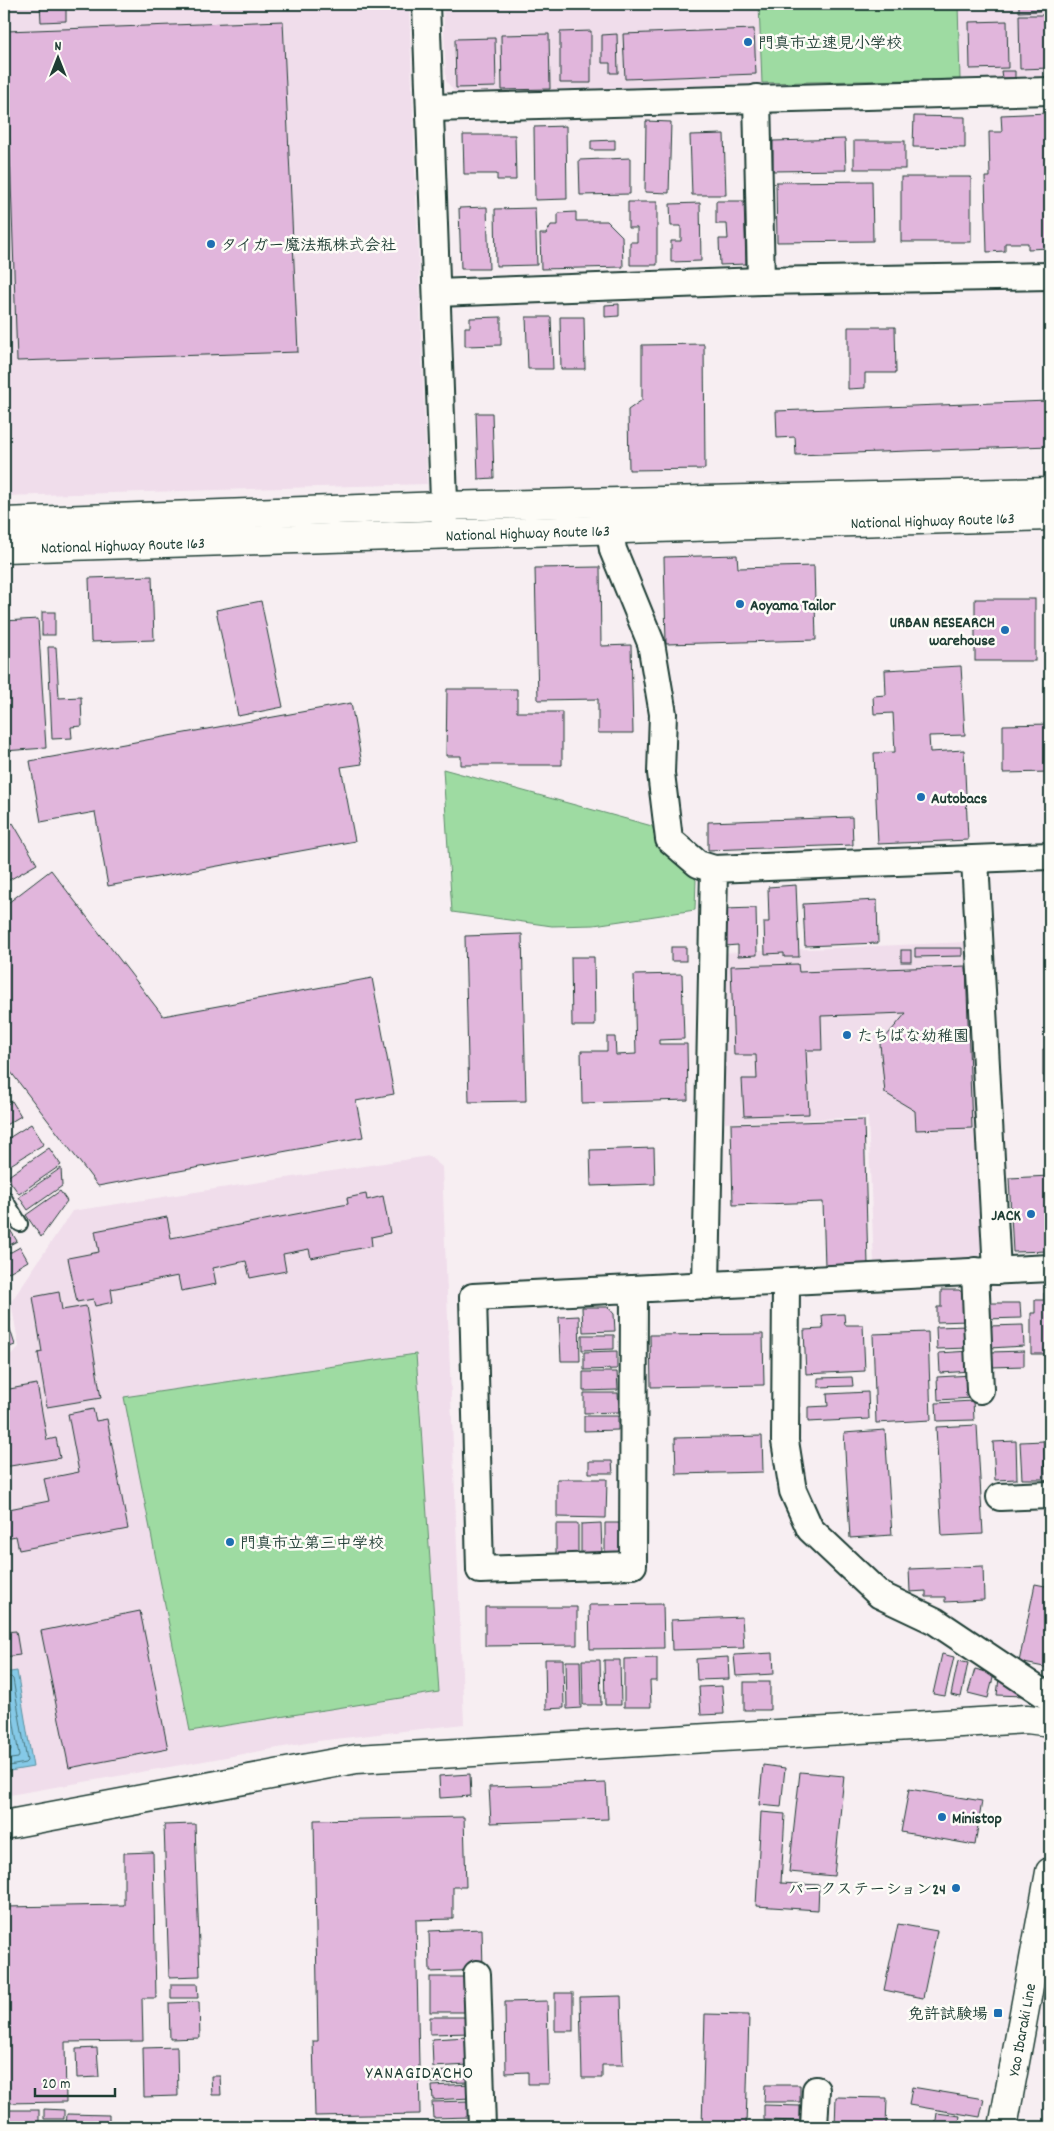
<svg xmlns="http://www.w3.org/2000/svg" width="1054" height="2131" font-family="Dekko,'Klee One',sans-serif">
	<rect width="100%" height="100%" fill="#f7eef2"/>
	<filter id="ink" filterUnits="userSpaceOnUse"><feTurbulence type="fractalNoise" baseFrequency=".02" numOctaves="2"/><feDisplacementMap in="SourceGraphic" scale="10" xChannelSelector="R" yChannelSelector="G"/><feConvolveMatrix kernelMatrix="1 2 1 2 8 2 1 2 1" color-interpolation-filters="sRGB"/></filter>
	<g filter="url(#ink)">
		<!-- built -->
		<g fill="#f0ddeb">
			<path d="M4,4H409L427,484L4,496Z"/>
			<path d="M443,4H1050V83L458,96L446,81Z"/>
			<path d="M968,942L985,1248L976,1260L874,1264L868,1117L725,1123L718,953Z"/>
			<path d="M429,1156L442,1167L464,1724L318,1741L4,1796V1361L19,1347L11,1302L72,1211Z"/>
		</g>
		<!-- green -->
		<g fill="#9edba2" stroke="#5e8c6b">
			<path d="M759,4H958L960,79L762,83Z"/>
			<path d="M443,769L652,826L656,837L696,880L695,910L594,925L552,926L452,912Z"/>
			<path d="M416,1354L439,1692L190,1731L124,1397Z"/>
		</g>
		<!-- water -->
		<path fill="#85c9e7" stroke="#5c919f" d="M17,1671L33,1767L4,1772V1673Z"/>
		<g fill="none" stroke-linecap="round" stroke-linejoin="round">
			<!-- shore -->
			<g stroke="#48757c" stroke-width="1">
				<path d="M4,1677H11L13,1679L27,1761L25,1763L4,1767"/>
				<path d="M4,1684L8,1686L19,1756L18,1758L4,1760"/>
				<path d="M4,1706L11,1750L4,1753"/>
			</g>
		</g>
		<!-- building -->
		<g fill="#e1b6dc" stroke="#1f3d34">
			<path d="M40,4H66V21L41,22Z"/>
			<path d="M1019,4H1040V11L1019,12Z"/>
			<path d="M1019,15H1050V68L1020,69Z"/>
			<path d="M283,21L298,352L17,361L6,31Z"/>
			<path d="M1007,21L1008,68L970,69L969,22Z"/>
			<path d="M754,29L756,74L625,79L623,34Z"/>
			<path d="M591,31V83H560V32Z"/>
			<path d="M549,34L550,89L502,90L501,35Z"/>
			<path d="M617,34L618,73H610V63H602V35Z"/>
			<path d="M495,38L496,87L456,88L455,39Z"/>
			<path d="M1001,71H1015V78H1002Z"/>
			<path d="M1048,113L1050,158V248L1028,249V243H1005V251L987,252L985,177H990L989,132H1002L1001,115Z"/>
			<path d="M914,116L965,117V148L913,147Z"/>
			<path d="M646,121L671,122L669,193L645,192Z"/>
			<path d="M566,126L567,199L535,200L534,127Z"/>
			<path d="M724,134L726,195H692L690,135Z"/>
			<path d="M463,135H515L516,180H497V174H464Z"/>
			<path d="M845,139L846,170L773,171V141Z"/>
			<path d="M615,140V150H591V141Z"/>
			<rect x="854" y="141" width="51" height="28"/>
			<path d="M630,158V194L580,195L579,160Z"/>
			<rect x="901" y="177" width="70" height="65"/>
			<path d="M872,181L873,241L777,242L776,182Z"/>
			<path d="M716,201H744L746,264L720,265L719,239H728L727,224H716Z"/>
			<path d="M628,202H657V265H630V242H637V228H628Z"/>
			<path d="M700,203L701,261L671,262V241H681V226H671L670,204Z"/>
			<path d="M487,207L489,269H461L459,208Z"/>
			<path d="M535,208L537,265L496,266L495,209Z"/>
			<path d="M576,212V221H607L622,236L623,267L541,269L540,234H546L551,225H558V213Z"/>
			<path d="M619,304V316L605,317V305Z"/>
			<path d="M501,317V345L465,346V327H470V318Z"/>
			<path d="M526,317H551L553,369H528Z"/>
			<path d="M560,317H584L585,369H561Z"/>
			<path d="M848,327H895L896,373H865V388L848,389Z"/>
			<path d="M704,344L705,469L629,470L628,410L642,400V345Z"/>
			<path d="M1049,401L1050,446L796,455L795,437L777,438L776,411Z"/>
			<path d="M476,413H492L494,478L478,479Z"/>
			<path d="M737,555L738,568L814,566L816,640L666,644L664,557Z"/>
			<path d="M600,567L601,646L631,645L633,733H598V699L538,700L535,568Z"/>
			<path d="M152,576L154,640L91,642L89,578Z"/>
			<rect x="975" y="599" width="60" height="62"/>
			<path d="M261,601L283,707L238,716L216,610Z"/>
			<rect x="42" y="612" width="13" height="23"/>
			<path d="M38,619L46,748L4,751V621Z"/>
			<path d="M48,647H56L59,698L81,697L82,726L71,727L72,738L52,739Z"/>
			<path d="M961,666L965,735L929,736L930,752L964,750L968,840L878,844L874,753L895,752L893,713L874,714L873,696L886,695L885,670Z"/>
			<path d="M447,689H517V712H562V765H461V756H446Z"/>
			<path d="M351,703L362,764L341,767L355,841L108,886L95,812L41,822L30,761Z"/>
			<path d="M1050,724V772L1003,773V725Z"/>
			<path d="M852,817L853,845L708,850V822Z"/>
			<path d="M13,823L37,864L4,883V829Z"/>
			<path d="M51,870L163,1016L372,978L394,1094L356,1101L363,1137L98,1186L4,1063V906Z"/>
			<path d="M796,885L799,957H784V953L765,954L764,922H769L768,887Z"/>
			<path d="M877,900L878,943L805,946L803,904Z"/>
			<path d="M756,908L757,955L738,956V945L725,946L724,909Z"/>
			<path d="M522,934L526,1101L469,1102L465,936Z"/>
			<rect x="671" y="947" width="15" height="14"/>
			<path d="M915,948H962V956L915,957Z"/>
			<rect x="901" y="950" width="10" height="12"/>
			<path d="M571,957H594L595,1026H572Z"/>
			<path d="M798,964L799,972L966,966L972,1128L916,1130L915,1111L885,1093L880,1044L906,1013L821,1016L822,1050H806L809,1114L744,1116L742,1079H757L756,1055H734L731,966Z"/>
			<path d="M682,974L684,1039L659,1040V1044H687L688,1100L582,1103L581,1051H607V1037H615L616,1055L636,1054L634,975Z"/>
			<path d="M1043,1049H1050V1087H1049L1048,1076H1043Z"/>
			<path d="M12,1101L21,1116L4,1126V1106Z"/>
			<path d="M864,1120L868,1265L825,1266L823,1202L733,1205L731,1124Z"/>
			<path d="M31,1124L44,1144L4,1169V1141Z"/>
			<path d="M49,1148L61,1165L19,1194L7,1177Z"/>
			<path d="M654,1148L655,1184L591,1186L590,1150Z"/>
			<path d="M61,1168L62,1186L28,1210L19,1197Z"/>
			<path d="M1050,1176V1251L1013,1252L1009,1178Z"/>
			<path d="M60,1191L67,1201L41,1237L26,1215Z"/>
			<path d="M366,1194L367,1200L383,1196L390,1233L371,1237L372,1246L311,1258L309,1249L283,1254L286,1271L250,1278L246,1261L213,1268L216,1284L181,1291L178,1276L111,1289L113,1302L95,1306L93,1299L77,1302L68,1258L99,1252L95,1231L167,1217L171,1238L348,1204L347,1198Z"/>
			<path d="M7,1225L17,1241L4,1248V1227Z"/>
			<path d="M20,1247L28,1261L4,1275V1256Z"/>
			<path d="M941,1290H959L967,1296L968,1321L937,1322V1307H941Z"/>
			<path d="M59,1292L62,1310L86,1306L101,1398L47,1407L38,1353L42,1352L33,1297Z"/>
			<path d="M1044,1293H1050V1354H1031V1313H1035V1300H1044Z"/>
			<path d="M4,1301L10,1321L4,1323Z"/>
			<path d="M985,1303H1020L1021,1318L985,1319Z"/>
			<path d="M582,1307H608L614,1314L615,1331L583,1332Z"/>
			<path d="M844,1314L845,1325H863L865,1371L806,1374L804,1330L823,1329L822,1315Z"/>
			<path d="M579,1316L580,1361H561L559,1317Z"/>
			<path d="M1023,1325L1024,1346L990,1348L989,1326Z"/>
			<path d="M9,1326L15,1345L4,1349V1327Z"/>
			<path d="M968,1326L969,1348L937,1349L936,1327Z"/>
			<path d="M928,1332L931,1420L876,1423L873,1334Z"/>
			<path d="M763,1334L764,1385L651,1387L650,1335Z"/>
			<path d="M582,1335H614V1349L582,1350Z"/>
			<path d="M617,1351V1369L584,1370V1352Z"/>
			<path d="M970,1351L971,1371L940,1373L939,1353Z"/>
			<path d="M1024,1351V1366L991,1367V1352Z"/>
			<path d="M583,1372H617L618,1390L583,1391Z"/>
			<path d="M972,1375L973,1398L938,1400L937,1377Z"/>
			<path d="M852,1377L853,1386L818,1387V1378Z"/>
			<path d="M37,1384L47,1440L56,1438L60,1458L4,1467V1390Z"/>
			<path d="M868,1392L869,1419L808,1422V1407L828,1406L827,1394Z"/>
			<path d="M584,1393H618L619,1412L584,1413Z"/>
			<path d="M973,1401L974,1420L937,1421L936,1403Z"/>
			<path d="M93,1409L96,1421L107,1419L128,1529L19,1550L16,1536L6,1538L4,1510L49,1501L44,1479L79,1472L68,1414Z"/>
			<path d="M584,1416H618V1430L584,1431Z"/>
			<path d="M977,1425L983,1534L942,1536L936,1427Z"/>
			<path d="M885,1430L892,1535L850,1538L844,1433Z"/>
			<path d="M762,1436L763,1472L676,1474L675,1438Z"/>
			<path d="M1016,1441L1017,1479L995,1480L993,1442Z"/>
			<path d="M1044,1441L1045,1479H1022L1020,1442Z"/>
			<path d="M589,1461H612L613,1473H589Z"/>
			<path d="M557,1479H607L606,1518L557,1517Z"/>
			<path d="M601,1523L602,1555H581V1524Z"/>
			<path d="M605,1523H623L624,1546L616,1557L605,1558Z"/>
			<rect x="556" y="1524" width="22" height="31"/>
			<path d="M983,1566L984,1600L945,1602V1597H926V1591L910,1592L909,1569Z"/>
			<path d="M1035,1584L1050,1587L1049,1668L1019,1662Z"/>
			<path d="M663,1604L664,1648L590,1649L589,1605Z"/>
			<path d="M485,1607H577V1645L485,1646Z"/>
			<path d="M140,1611L168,1749L69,1768L41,1631Z"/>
			<path d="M742,1617L744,1648L672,1650L671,1620Z"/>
			<path d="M16,1631L20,1655L4,1657V1632Z"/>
			<path d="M773,1653L774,1674L736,1676L734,1655Z"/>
			<path d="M942,1654L954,1657L945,1696L933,1694Z"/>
			<path d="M728,1657L729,1679L697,1680L696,1659Z"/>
			<path d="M657,1658V1681H650L651,1707H624V1659Z"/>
			<path d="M545,1659H563L564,1708L546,1709Z"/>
			<path d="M582,1660H600L601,1705H583Z"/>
			<path d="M604,1660H620L621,1705H605Z"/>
			<path d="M566,1661H580L581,1708L567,1709Z"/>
			<path d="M958,1661L968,1663L961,1697L951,1695Z"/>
			<path d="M975,1669L994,1674L988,1698L968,1693Z"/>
			<path d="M999,1678L1024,1696L997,1695Z"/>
			<rect x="744" y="1682" width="26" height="28"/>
			<path d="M722,1686L724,1714L701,1715L699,1687Z"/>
			<path d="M763,1765L785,1768L781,1807L759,1805Z"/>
			<path d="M800,1772L844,1776L834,1876L789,1872Z"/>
			<path d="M470,1774L471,1796L440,1798L439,1776Z"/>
			<path d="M606,1783L608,1819L491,1823L489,1787Z"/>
			<path d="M909,1789L982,1801L975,1845L901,1832Z"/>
			<path d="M761,1812L785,1814L781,1883L819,1885L818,1910L756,1906Z"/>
			<path d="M464,1817L466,1887H453V1919L416,1920L420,2114L315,2116L313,2041H318L314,1820Z"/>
			<path d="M195,1824L200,1976L169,1977L164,1825Z"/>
			<path d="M153,1852L156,1998H142L143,2041L65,2042L66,2102L4,2103V1907L124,1905V1853Z"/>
			<path d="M898,1924L937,1931L923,1998L884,1990Z"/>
			<path d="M482,1929L483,1970L430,1972L429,1931Z"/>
			<rect x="430" y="1977" width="40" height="35"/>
			<path d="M171,1984H197L198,1998H171Z"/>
			<rect x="555" y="1993" width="18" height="38"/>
			<path d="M621,1996L623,2065H602V2078H582L580,1997Z"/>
			<path d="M547,2001L549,2084H528V2072L506,2073L505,2002Z"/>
			<path d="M199,2002L200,2038L170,2039L169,2003Z"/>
			<path d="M705,2014L749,2015L746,2127H702Z"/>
			<path d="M430,2017H471V2033L430,2034Z"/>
			<path d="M1045,2023L1050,2024V2045L1042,2043Z"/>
			<path d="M468,2037L469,2065L433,2067L432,2039Z"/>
			<path d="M177,2047L178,2096L144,2097L143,2048Z"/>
			<path d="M97,2048L99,2077L77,2078L76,2049Z"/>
			<path d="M469,2070L470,2082L432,2083L431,2072Z"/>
			<path d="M211,2076H220L221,2095H212Z"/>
			<path d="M470,2084V2098L433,2100L432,2086Z"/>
			<path d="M765,2085H800V2102H764Z"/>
			<path d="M912,2087L984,2099L980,2117L909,2105Z"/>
			<path d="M836,2097L887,2098L886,2127H835Z"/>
			<path d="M469,2101L470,2117L433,2118L432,2102Z"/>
			<path d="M764,2105L800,2106V2121L764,2120Z"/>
			<path d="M44,2109L64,2110V2119H44Z"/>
			<rect x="4" y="2110" width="35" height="17"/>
			<path d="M937,2113L960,2116L958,2127H935Z"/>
			<path d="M67,2114L109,2115V2127H66Z"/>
			<path d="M315,2121V2127H301L300,2122Z"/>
			<path d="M454,2121V2127H438V2122Z"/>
			<rect x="456" y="2121" width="15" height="6"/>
			<rect x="283" y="2122" width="15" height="5"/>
			<path d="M765,2123L800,2124L799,2127H765Z"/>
		</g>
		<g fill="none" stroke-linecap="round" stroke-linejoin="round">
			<!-- service casing -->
			<g stroke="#1f3d34" stroke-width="18">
				<path id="service" d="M4,1198L20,1224"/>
			</g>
			<!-- minor casing -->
			<g stroke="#1f3d34" stroke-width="30">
				<g id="minor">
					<path d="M426,4L445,528"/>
					<path d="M757,98L761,281"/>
					<path d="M430,108L1050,91"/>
					<path d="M437,293L761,281L1050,276"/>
					<path d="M610,529L613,550L651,643L663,714L661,773L669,839L698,864L714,869"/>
					<path d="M975,860L997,1271"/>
					<path d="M975,1271L980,1390"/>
					<path d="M786,1282L785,1441L793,1491L810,1529L880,1595L935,1621L1050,1698"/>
					<path d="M706,1286L714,869L1050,856"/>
					<path d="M634,1290L633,1565L480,1570L473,1297L1050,1268"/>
					<path d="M1000,1497L1050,1495"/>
					<path d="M477,1974L482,2127"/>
					<path d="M814,2127L816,2090"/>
				</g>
			</g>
			<!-- tertiary casing -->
			<g stroke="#1f3d34" stroke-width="31">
				<path id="tertiary" d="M4,1825L356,1759L1027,1719L1050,1722"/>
			</g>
			<!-- primary casing -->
			<g stroke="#1f3d34" stroke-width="31">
				<g id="primary">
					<path id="s1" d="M1003,2127L1050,1872"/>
				</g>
			</g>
			<!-- trunk casing -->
			<g stroke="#1f3d34" stroke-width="31">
				<g id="trunk">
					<path d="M4,522L444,506L1050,492"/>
					<path id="s2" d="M4,548L1050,516"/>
				</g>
			</g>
			<!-- service -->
			<use href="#service" stroke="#fdfcf7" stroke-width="14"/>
			<!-- minor -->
			<use href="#minor" stroke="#fdfcf7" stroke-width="26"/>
			<!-- tertiary -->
			<use href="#tertiary" stroke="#fdfcf7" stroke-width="28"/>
			<!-- primary -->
			<use href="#primary" stroke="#fdfcf7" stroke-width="28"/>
			<!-- trunk -->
			<use href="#trunk" stroke="#fdfcf7" stroke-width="28"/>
		</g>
	</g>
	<!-- markers -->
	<g fill="#1f6fb2" stroke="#fdfcf7" stroke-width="2">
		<circle cx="748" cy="42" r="5"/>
		<circle cx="211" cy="244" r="5"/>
		<circle cx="740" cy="604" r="5"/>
		<circle cx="1005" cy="630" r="5"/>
		<circle cx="921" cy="797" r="5"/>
		<circle cx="847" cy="1035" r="5"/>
		<circle cx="1031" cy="1214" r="5"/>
		<circle cx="230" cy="1542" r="5"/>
		<circle cx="942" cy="1817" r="5"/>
		<circle cx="956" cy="1888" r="5"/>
		<rect x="993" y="2008" width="10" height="10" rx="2.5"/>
	</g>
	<g text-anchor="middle" stroke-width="5" stroke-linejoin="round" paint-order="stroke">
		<!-- poi labels -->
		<g font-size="16" font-weight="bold" fill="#1f3d34" stroke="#fdfcf7" text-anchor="start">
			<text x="758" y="48">門真市立速見小学校</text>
			<text x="221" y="250">タイガー魔法瓶株式会社</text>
			<text x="750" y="610">Aoyama Tailor</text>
			<text x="995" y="627" text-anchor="end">URBAN RESEARCH<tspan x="995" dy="18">warehouse</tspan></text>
			<text x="931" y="803">Autobacs</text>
			<text x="857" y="1041">たちばな幼稚園</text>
			<text x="1021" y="1220" text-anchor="end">JACK</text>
			<text x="240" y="1548">門真市立第三中学校</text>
			<text x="952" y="1823">Ministop</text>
			<text x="946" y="1894" text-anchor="end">パークステーション24</text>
			<text x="988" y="2019" text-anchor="end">免許試験場</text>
		</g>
		<!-- street labels -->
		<g font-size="16" fill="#1f3d34" stroke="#fdfcf7">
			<text dy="6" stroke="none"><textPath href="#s2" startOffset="929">National Highway Route 163</textPath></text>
			<text dy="6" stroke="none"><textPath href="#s2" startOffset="524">National Highway Route 163</textPath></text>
			<text dy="6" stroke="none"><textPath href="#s2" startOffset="119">National Highway Route 163</textPath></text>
			<text dy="6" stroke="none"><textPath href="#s1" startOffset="99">Yao Ibaraki Line</textPath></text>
		</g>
		<!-- neighbourhood labels -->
		<g font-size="18" letter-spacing="1" fill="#1f3d34" stroke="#fdfcf7">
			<text x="420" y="2078">YANAGIDACHO</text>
		</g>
	</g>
	<!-- margin -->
	<rect width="1054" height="2131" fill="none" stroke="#fdfcf7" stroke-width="20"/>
	<rect x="10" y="10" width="1034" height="2111" fill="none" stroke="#1f3d34" stroke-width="2" filter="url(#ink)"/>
	<!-- north arrow -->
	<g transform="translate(58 58)" stroke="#fdfcf7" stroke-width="4" paint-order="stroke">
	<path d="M0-4L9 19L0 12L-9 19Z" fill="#1f3d34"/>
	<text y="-8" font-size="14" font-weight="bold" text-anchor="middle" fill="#1f3d34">N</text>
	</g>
	<!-- scale -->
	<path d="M35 2088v8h80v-8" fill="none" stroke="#1f3d34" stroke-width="2.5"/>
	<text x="42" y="2088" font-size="15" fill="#1f3d34" stroke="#fdfcf7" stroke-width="4" paint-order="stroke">20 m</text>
</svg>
